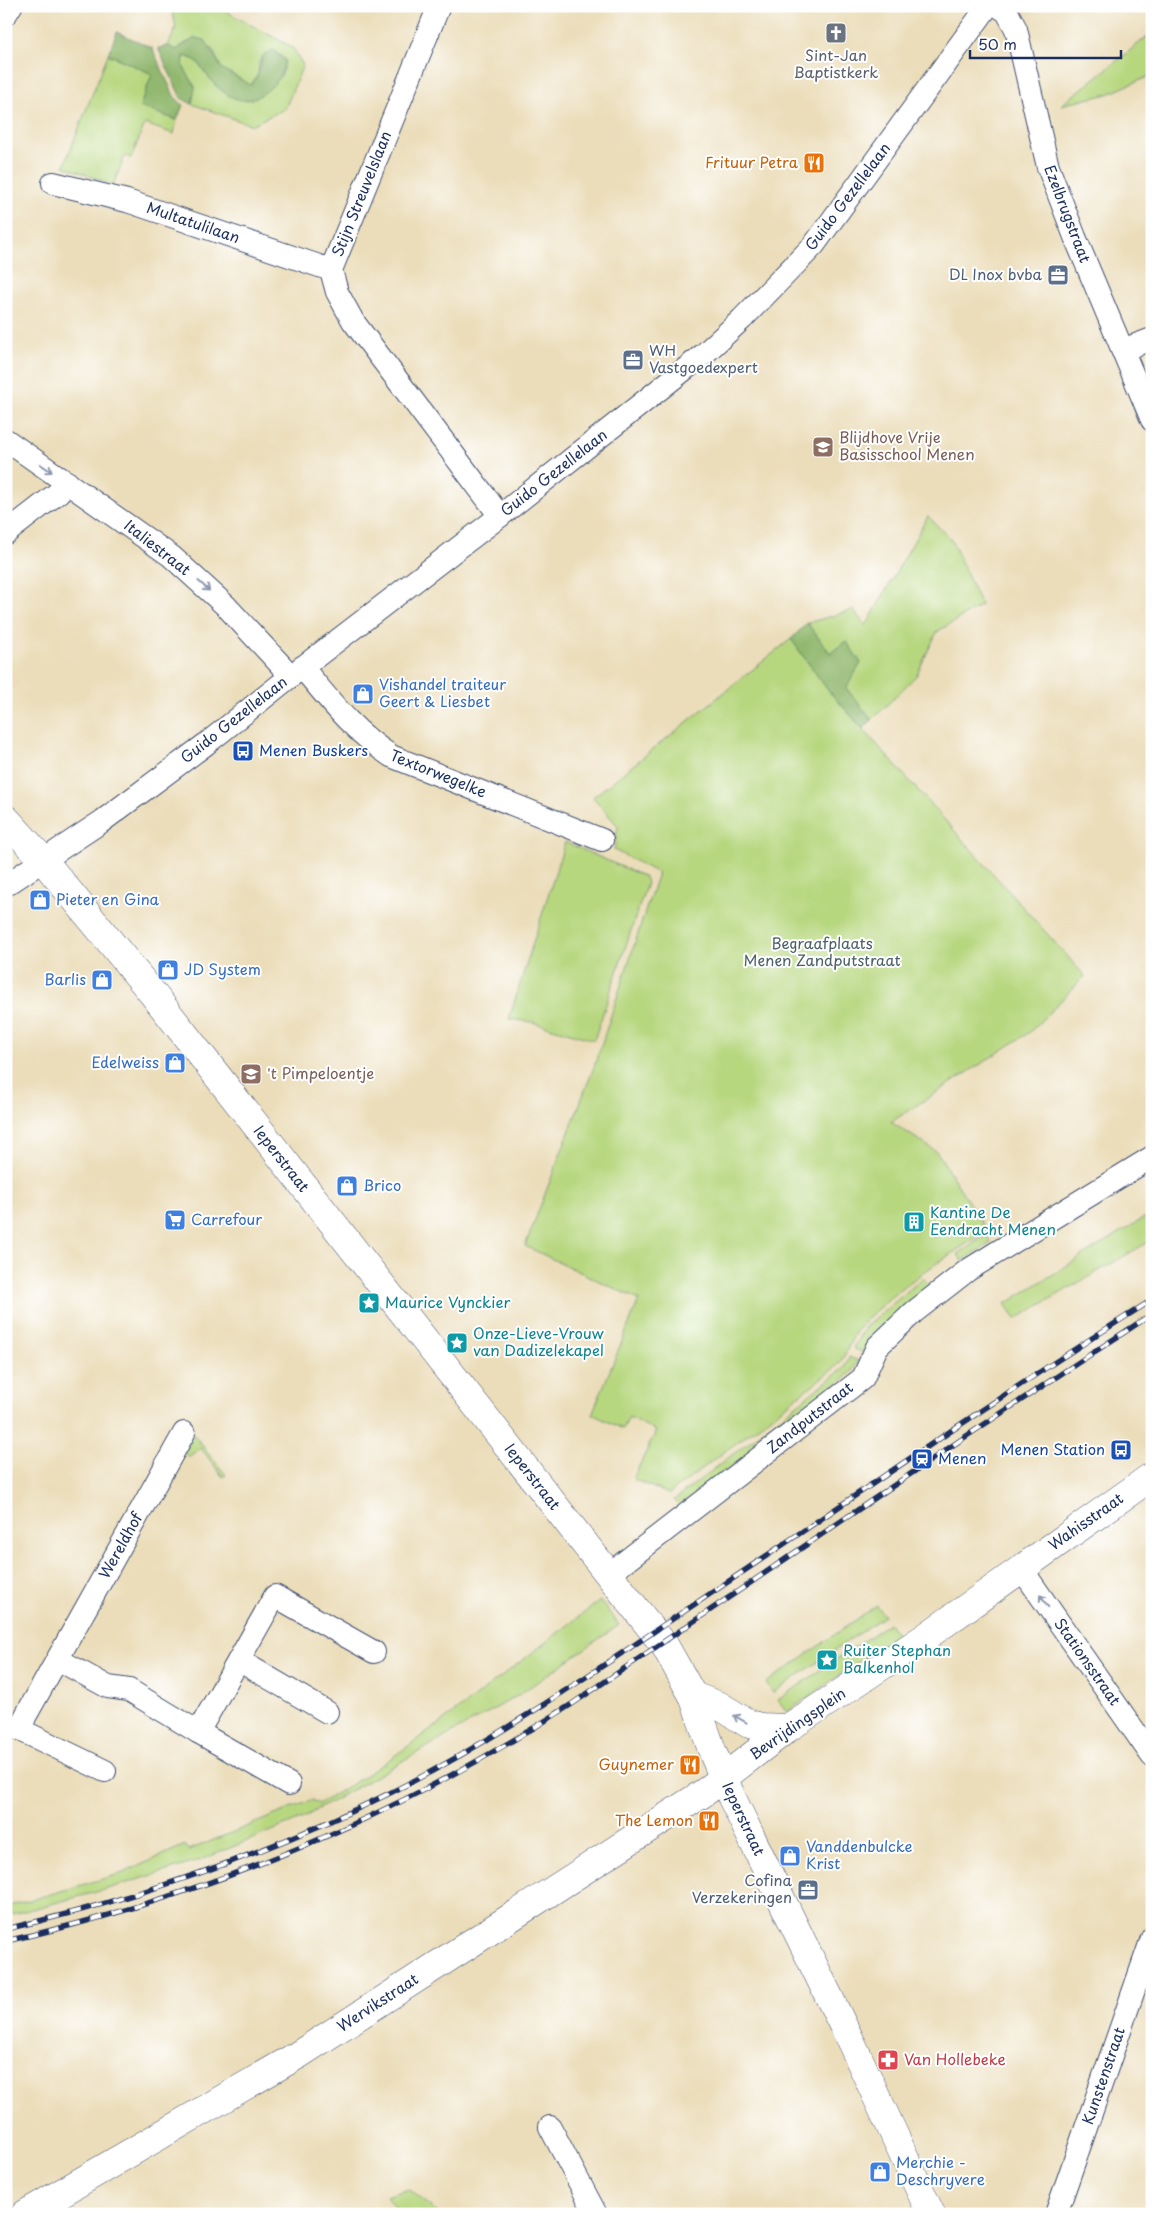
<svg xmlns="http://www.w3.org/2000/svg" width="1158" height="2220" font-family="'Playpen Sans',sans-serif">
	<rect width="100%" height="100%" fill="#fff"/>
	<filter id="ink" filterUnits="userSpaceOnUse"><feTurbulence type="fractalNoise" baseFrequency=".02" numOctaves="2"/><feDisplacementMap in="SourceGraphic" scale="10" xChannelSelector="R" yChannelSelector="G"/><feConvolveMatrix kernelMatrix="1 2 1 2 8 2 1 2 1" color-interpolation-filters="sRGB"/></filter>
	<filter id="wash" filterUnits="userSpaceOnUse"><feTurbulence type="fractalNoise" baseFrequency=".0096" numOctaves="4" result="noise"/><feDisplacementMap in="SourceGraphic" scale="20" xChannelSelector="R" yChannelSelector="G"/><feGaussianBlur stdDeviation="1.12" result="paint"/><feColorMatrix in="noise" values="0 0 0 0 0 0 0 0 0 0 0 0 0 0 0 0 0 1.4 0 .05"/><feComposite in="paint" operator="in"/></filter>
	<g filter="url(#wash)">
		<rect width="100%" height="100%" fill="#ebddb9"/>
		<!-- green -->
		<g fill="#b7d77f" stroke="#69836e">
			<path d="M177,6H216L292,47L303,65L285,109L251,125L192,104L195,87L183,66L184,56L196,60L215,85L229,96L282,75L285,60L273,50L259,62L258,74L251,85L222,69L212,49L187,42L176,50L168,46L176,27L171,8Z"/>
			<path d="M1152,33V75L1108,94L1061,105Z"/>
			<path d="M108,54L152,74L140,106L177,120L174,134L145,124L131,158L125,156L113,185L64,166Z"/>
			<path d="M928,516L952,541L981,605L937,632L916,676L872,720L846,688L861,663L846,641L831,654L807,623L853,610L866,626Z"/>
			<path d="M791,639L827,689L1085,976L1030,1032L891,1122L937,1152L987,1231C943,1259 898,1286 861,1325C850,1337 848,1355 836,1367L669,1494L633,1479L656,1431L629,1417L623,1429L592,1414L639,1300L525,1246L594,1067L658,873L614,850L618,826L593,797Z"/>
			<path d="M565,842L645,877L647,883L594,1040L532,1022L509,1019Z"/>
			<path d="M1152,1213V1240L1016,1319L1005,1304Z"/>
			<path d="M986,1235L991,1243L962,1261L958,1254Z"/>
			<path d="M923,1278L929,1285L872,1335L862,1352L853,1348L865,1327Z"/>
			<path d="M849,1357L859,1361L851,1373L681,1507L674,1500L844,1368Z"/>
			<path d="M194,1435L226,1475L223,1477L201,1448L188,1457L184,1452Z"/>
			<path d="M600,1601L619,1625L517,1696L301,1819L196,1862L104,1890L6,1916V1907L123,1873L185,1845L189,1850L312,1800L319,1804C419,1746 507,1670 600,1601Z"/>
			<path d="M877,1605L884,1616L773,1693L766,1683Z"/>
			<path d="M889,1623L897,1635L787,1712L778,1700Z"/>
			<path d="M409,2189L439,2214H398V2211L386,2196Z"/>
		</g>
		<!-- forest -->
		<g fill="#91b86e" stroke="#567466">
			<path d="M117,32L152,48L174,96L183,105L177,120L140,107L152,74L108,54Z"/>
			<path d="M195,38L205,40L222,69L251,85C253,82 257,77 258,74C263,61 257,56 273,50L285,61C282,75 277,83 265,92C243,110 222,95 207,75C203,71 200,63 195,60C192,58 187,57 184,56L183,66L195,87L192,104L181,98L158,48L168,46L176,50Z"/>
			<path d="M807,623L830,653L846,641L861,663L846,688L872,720L863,729L827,689L791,639Z"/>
		</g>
	</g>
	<g filter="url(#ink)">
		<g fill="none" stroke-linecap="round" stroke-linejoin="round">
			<!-- street casing -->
			<g stroke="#3a496c" stroke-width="24">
				<g id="street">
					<path d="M439,6L331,270L337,292L353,321L500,516"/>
					<path d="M998,6L1007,12L1016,29L1048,167L1075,237L1152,420"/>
					<path d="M6,14L11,6"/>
					<path d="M53,183L127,201L331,270"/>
					<path d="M1122,350L1152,339"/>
					<path d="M6,440L171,556L226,606L291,676"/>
					<path d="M6,533L59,492L67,482"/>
					<path d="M302,667C331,702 352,730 391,756L602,840"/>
					<path d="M6,885L101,822L206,744L291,676L500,516L704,354L742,319L814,245L988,6"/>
					<path d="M1021,1568L1152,1756"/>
					<path d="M609,1574L863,1378L877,1347L914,1312L968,1270L1152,1157"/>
					<path d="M59,1660L108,1687L129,1690L198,1732L289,1784"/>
					<path d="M240,1661L327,1712"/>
					<path d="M6,1723L105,1771"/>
					<path d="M21,1729L25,1717L184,1433"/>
					<path d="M198,1732L275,1596L374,1652"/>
					<path d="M550,2127L596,2214"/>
					<path d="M1056,2214L1152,1938"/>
				</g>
			</g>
			<!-- secondary casing -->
			<g stroke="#3a496c" stroke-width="29">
				<g id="secondary">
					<path d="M6,819L43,860L153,994L665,1646L693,1696L713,1753L732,1798L854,2048L931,2214"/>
					<path d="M693,1696L720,1706L749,1724L761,1727L788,1728"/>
					<path d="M25,2214L298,2055L705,1792L788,1728L924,1638L1152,1476"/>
				</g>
			</g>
			<!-- street -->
			<use href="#street" stroke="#fff" stroke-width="22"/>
			<!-- secondary -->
			<use href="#secondary" stroke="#fff" stroke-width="28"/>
			<!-- rail casing -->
			<g stroke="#1b2f5e" stroke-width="5.5">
				<g id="rail">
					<path d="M6,1929C140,1898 269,1853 392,1792C498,1739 596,1670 695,1604C847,1502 997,1397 1152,1300"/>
					<path d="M6,1941C208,1896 398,1816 572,1704L965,1437L1152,1314"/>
				</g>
			</g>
			<!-- rail -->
			<use href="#rail" stroke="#fff" stroke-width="4" stroke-dasharray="11" stroke-linecap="butt"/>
		</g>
		<!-- one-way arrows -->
		<defs><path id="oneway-shaft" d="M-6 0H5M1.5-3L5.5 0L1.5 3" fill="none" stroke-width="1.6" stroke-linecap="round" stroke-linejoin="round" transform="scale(1.25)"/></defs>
		<g stroke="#8d97ae">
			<use href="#oneway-shaft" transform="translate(46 468) rotate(35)"/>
			<use href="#oneway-shaft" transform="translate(204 586) rotate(42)"/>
			<use href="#oneway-shaft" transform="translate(1044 1601) rotate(-125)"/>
			<use href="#oneway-shaft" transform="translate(740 1719) rotate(-151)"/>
		</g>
	</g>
	<!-- icons -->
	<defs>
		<g id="church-square" transform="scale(1.125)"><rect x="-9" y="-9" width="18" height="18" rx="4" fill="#6b7280" stroke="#fff"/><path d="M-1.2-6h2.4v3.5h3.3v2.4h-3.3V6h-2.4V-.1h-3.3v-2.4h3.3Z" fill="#fff"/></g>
		<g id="restaurant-square" transform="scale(1.125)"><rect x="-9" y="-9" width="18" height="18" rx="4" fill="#e8710a" stroke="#fff"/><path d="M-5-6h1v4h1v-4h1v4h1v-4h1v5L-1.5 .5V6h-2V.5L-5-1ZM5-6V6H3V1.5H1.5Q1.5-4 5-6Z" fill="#fff"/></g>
		<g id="office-square" transform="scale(1.125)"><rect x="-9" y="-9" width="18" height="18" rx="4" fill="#5c6f8a" stroke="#fff"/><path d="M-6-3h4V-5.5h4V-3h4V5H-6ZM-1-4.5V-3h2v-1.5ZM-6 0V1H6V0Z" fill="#fff"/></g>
		<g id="school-square" transform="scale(1.125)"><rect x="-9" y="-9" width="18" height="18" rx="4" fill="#8d6e63" stroke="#fff"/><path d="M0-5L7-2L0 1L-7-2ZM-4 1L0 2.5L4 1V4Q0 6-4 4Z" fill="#fff"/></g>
		<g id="shop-square" transform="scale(1.125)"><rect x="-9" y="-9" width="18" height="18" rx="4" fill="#3f7fe0" stroke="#fff"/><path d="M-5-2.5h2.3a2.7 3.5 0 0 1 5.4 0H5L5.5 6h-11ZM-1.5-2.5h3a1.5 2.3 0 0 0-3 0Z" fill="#fff"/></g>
		<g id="bus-square" transform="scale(1.125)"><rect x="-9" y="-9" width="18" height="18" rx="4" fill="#1a4fb4" stroke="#fff"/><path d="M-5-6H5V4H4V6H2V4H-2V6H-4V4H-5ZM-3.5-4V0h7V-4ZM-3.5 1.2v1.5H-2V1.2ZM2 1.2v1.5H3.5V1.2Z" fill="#fff"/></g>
		<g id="supermarket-square" transform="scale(1.125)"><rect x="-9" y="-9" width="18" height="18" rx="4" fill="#3f7fe0" stroke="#fff"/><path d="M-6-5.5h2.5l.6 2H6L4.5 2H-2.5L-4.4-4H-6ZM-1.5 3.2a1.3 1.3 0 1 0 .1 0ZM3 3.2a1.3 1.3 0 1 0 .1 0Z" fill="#fff"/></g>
		<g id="building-square" transform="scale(1.125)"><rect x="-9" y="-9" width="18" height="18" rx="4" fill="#0f9aa8" stroke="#fff"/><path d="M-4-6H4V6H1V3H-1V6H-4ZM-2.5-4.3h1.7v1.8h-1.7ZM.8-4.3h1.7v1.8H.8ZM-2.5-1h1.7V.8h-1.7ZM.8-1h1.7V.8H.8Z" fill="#fff"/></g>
		<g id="sight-square" transform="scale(1.125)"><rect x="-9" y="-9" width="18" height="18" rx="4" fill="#0f9aa8" stroke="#fff"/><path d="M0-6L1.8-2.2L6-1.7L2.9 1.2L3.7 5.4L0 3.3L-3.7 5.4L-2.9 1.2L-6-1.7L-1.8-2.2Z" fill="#fff"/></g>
		<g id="station-square" transform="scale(1.125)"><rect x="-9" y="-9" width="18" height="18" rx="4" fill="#1a4fb4" stroke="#fff"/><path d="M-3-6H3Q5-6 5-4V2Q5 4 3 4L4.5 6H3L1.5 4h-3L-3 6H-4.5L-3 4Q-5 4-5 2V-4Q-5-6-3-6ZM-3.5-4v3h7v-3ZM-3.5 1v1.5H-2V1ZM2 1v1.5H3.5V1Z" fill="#fff"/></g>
		<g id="pharmacy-square" transform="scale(1.125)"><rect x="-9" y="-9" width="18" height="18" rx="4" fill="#e0444e" stroke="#fff"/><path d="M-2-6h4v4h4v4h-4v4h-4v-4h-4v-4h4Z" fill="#fff"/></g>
	</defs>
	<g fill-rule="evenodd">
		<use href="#church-square" x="836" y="33"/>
		<use href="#restaurant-square" x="814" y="163"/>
		<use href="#office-square" x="1058" y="275"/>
		<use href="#office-square" x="633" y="360"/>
		<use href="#school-square" x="823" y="447"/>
		<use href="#shop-square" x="363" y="694"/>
		<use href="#bus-square" x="243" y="751"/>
		<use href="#shop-square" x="40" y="900"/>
		<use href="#shop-square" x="168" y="970"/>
		<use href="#shop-square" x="102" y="980"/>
		<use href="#shop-square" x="175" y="1063"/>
		<use href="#school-square" x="251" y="1074"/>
		<use href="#shop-square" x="347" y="1186"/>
		<use href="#supermarket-square" x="175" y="1220"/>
		<use href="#building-square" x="914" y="1222"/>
		<use href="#sight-square" x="369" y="1303"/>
		<use href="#sight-square" x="457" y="1343"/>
		<use href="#bus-square" x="1121" y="1450"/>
		<use href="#station-square" x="922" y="1459"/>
		<use href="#sight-square" x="827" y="1660"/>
		<use href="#restaurant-square" x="690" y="1765"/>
		<use href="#restaurant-square" x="709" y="1821"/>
		<use href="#shop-square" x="790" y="1856"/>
		<use href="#office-square" x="808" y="1890"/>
		<use href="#pharmacy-square" x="888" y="2060"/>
		<use href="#shop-square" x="880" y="2172"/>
	</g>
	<g text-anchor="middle" stroke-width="4" stroke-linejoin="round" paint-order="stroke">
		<!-- worship labels -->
		<g font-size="15" fill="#5b616d" stroke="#fff">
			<text x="836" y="61">Sint-Jan<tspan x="836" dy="17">Baptistkerk</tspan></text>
		</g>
		<!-- food labels -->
		<g font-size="15" fill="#c56008" stroke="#fff" text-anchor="end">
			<text x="798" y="168">Frituur Petra</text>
			<text x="674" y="1770">Guynemer</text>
			<text x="693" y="1826">The Lemon</text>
		</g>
		<!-- street labels -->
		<g font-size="15" fill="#1b2f5e" stroke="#fff">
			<text transform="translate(362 194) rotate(-68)" y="5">Stijn Streuvelslaan</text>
			<text transform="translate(848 197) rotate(-53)" y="5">Guido Gezellelaan</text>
			<text transform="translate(1067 214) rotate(69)" y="5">Ezelbrugstraat</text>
			<text transform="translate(193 223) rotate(19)" y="5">Multatulilaan</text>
			<text transform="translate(554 473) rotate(-38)" y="5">Guido Gezellelaan</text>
			<text transform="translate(157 548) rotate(38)" y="5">Italiestraat</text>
			<text transform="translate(234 720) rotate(-38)" y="5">Guido Gezellelaan</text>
			<text transform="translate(438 774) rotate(22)" y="5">Textorwegelke</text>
			<text transform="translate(281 1159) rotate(52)" y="5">Ieperstraat</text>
			<text transform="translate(810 1418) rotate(-38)" y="5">Zandputstraat</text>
			<text transform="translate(532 1477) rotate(52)" y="5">Ieperstraat</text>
			<text transform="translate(1086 1522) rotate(-35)" y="5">Wahisstraat</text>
			<text transform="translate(121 1546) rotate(-61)" y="5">Wereldhof</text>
			<text transform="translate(1087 1662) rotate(55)" y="5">Stationsstraat</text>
			<text transform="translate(798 1724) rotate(-35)" y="5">Bevrijdingsplein</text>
			<text transform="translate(743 1819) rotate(65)" y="5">Ieperstraat</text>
			<text transform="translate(378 2003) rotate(-33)" y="5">Wervikstraat</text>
			<text transform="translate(1104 2076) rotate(-71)" y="5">Kunstenstraat</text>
		</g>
		<!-- service labels -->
		<g font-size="15" fill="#4e5e75" stroke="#fff" text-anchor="end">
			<text x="1042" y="280">DL Inox bvba</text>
			<text x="649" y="356" text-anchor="start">WH<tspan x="649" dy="17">Vastgoedexpert</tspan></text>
			<text x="792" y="1886">Cofina<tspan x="792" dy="17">Verzekeringen</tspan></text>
		</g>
		<!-- education labels -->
		<g font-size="15" fill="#785e54" stroke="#fff" text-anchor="start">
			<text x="839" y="443">Blijdhove Vrije<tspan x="839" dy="17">Basisschool Menen</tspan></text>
			<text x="267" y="1079">'t Pimpeloentje</text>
		</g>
		<!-- shop labels -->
		<g font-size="15" fill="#366cbe" stroke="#fff" text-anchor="start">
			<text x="379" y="690">Vishandel traiteur<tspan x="379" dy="17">Geert &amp; Liesbet</tspan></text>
			<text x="56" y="905">Pieter en Gina</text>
			<text x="184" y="975">JD System</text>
			<text x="86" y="985" text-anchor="end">Barlis</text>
			<text x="159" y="1068" text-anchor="end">Edelweiss</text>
			<text x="363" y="1191">Brico</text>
			<text x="191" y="1225">Carrefour</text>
			<text x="806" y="1852">Vanddenbulcke<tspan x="806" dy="17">Krist</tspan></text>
			<text x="896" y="2168">Merchie -<tspan x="896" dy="17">Deschryvere</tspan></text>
		</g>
		<!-- transit labels -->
		<g font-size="15" fill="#164399" stroke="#fff" text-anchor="start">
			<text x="259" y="756">Menen Buskers</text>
			<text x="1105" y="1455" text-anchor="end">Menen Station</text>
			<text x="938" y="1464">Menen</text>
		</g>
		<!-- park labels -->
		<g font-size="15" fill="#4a6168" stroke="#fff">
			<text x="822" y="949">Begraafplaats<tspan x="822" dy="17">Menen Zandputstraat</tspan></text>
		</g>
		<!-- culture labels -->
		<g font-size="15" fill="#0d838f" stroke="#fff" text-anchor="start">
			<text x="930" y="1218">Kantine De<tspan x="930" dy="17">Eendracht Menen</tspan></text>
			<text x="385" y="1308">Maurice Vynckier</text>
			<text x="473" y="1339">Onze-Lieve-Vrouw<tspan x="473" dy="17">van Dadizelekapel</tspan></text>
			<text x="843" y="1656">Ruiter Stephan<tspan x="843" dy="17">Balkenhol</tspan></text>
		</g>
		<!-- health labels -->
		<g font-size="15" fill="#be3a42" stroke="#fff" text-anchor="start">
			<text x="904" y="2065">Van Hollebeke</text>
		</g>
	</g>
	<!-- margin -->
	<rect width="1158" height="2220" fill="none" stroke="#fff" stroke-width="25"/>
	<!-- scale -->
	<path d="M970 50v8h151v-8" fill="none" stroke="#1b2f5e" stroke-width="2.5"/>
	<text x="978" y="50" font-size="15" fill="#1b2f5e" stroke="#ffffff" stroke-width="4" paint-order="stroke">50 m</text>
</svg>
